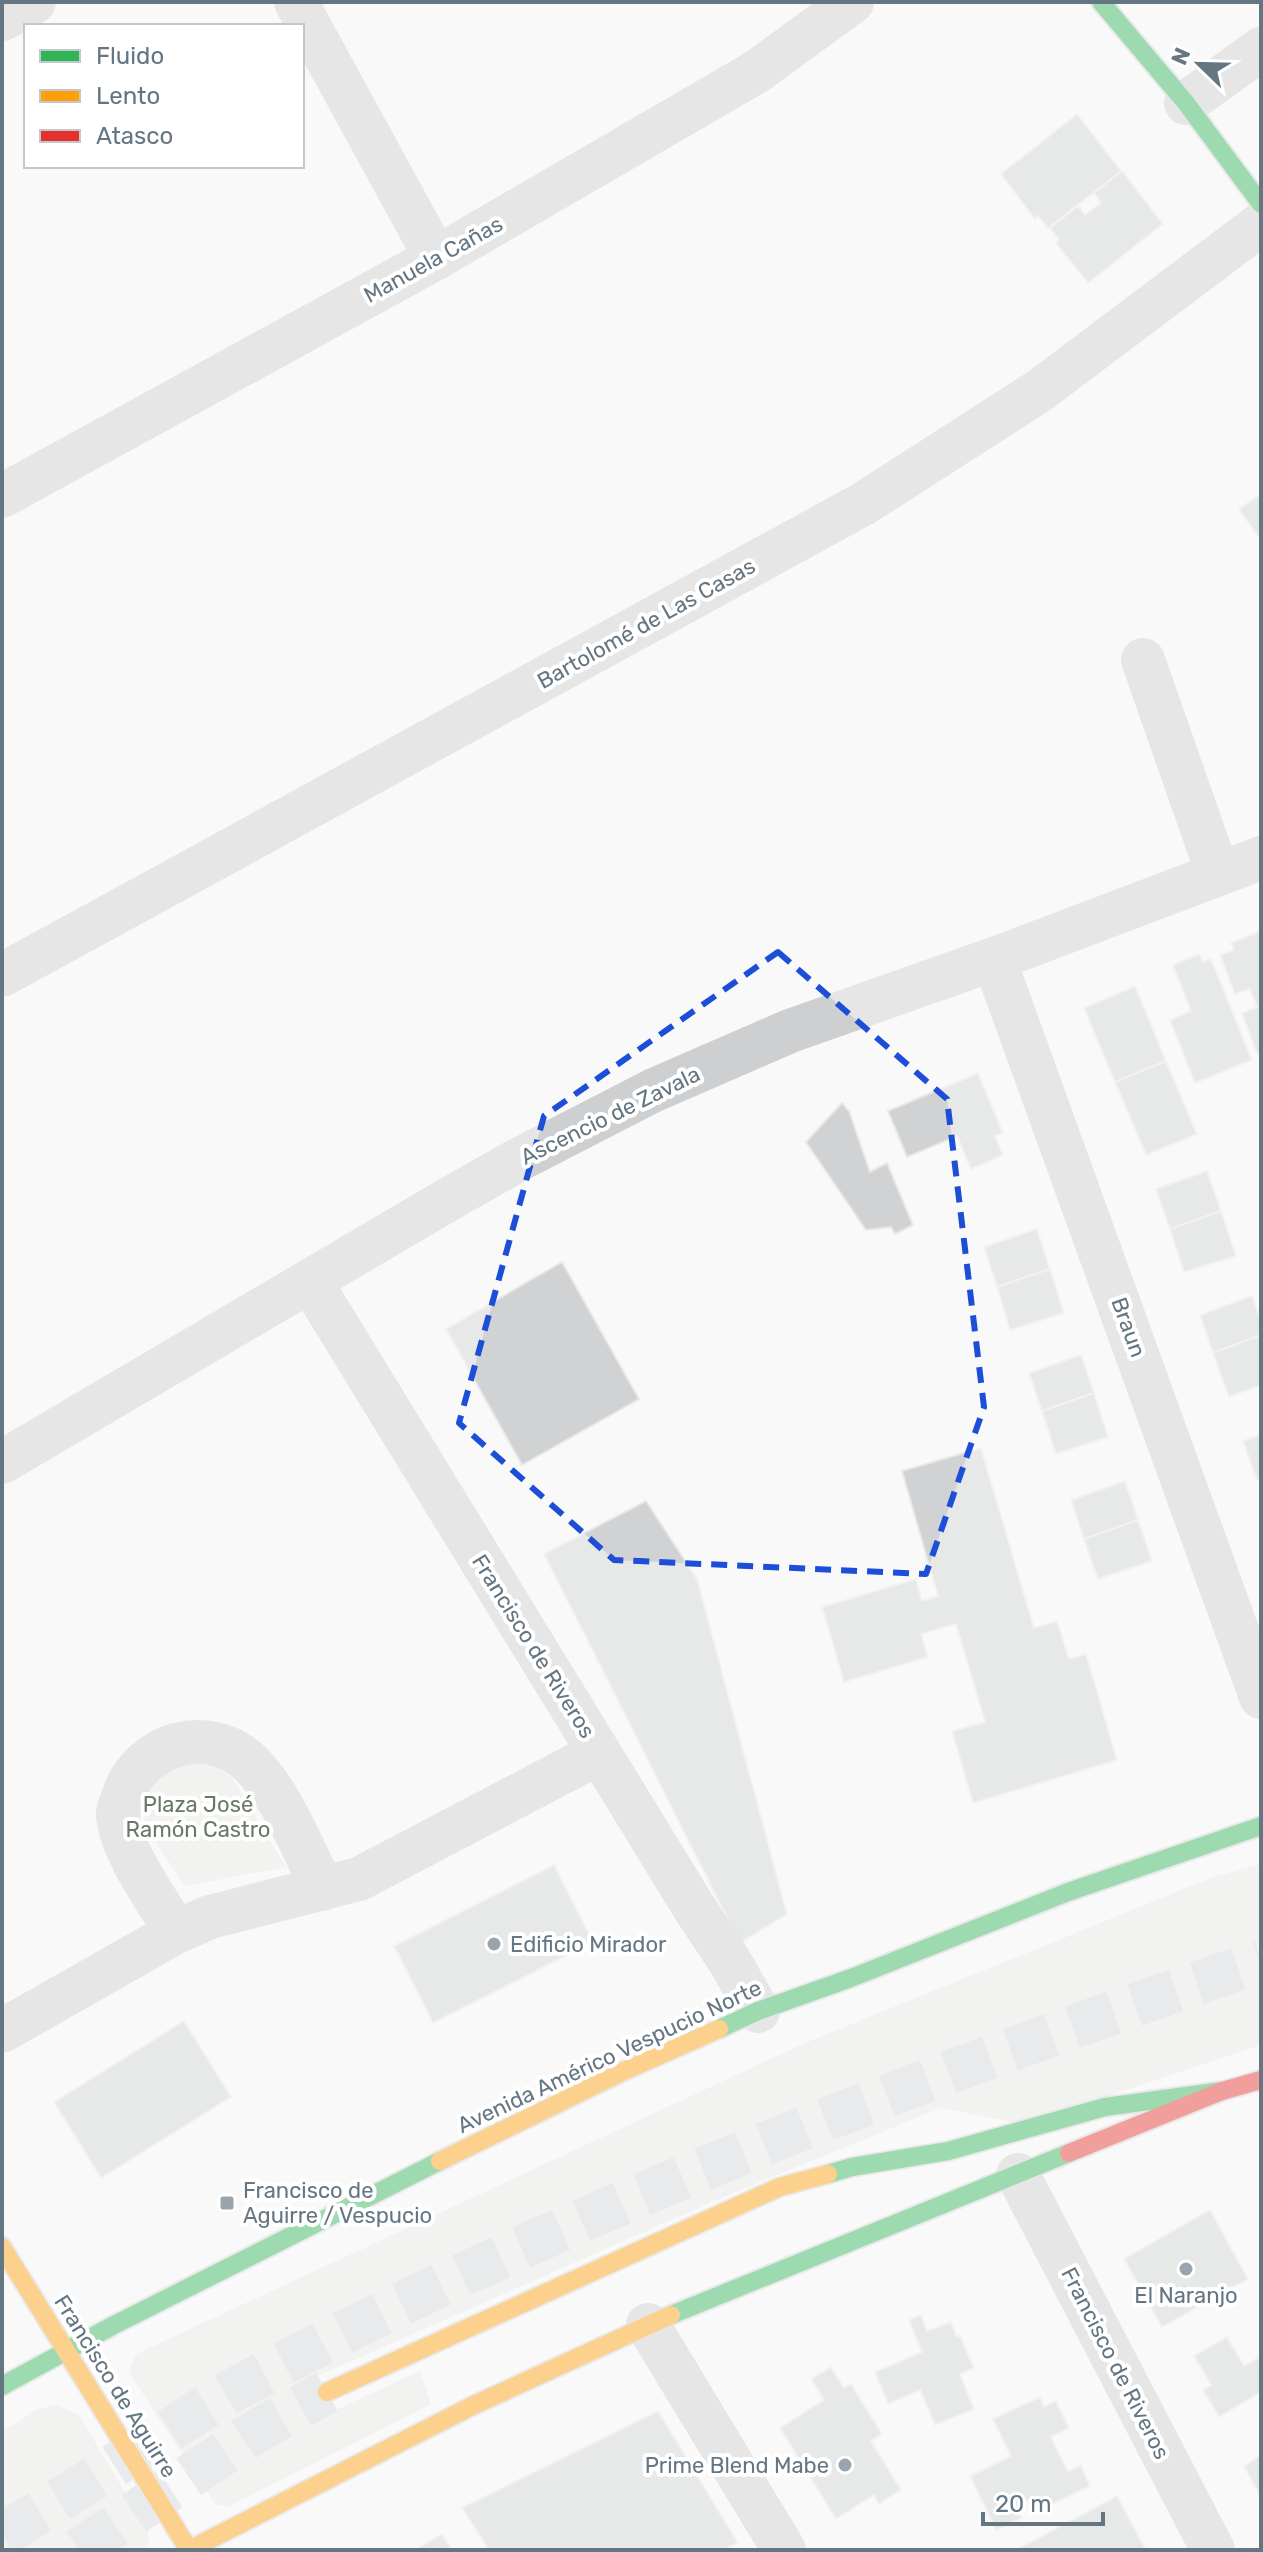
<svg xmlns="http://www.w3.org/2000/svg" width="1263" height="2552" font-family="Rubik,sans-serif">
	<rect width="100%" height="100%" fill="#f9f9f9"/>
	<!-- green -->
	<g fill="#e8ebe6">
		<path d="M191,1762L226,1767L286,1867L185,1886L143,1824L154,1778Z"/>
		<path d="M1261,1864V2045L1024,2124L941,2108L719,2199L311,2379L327,2414L420,2371L431,2404L228,2507L217,2505L213,2501L131,2376L129,2370L136,2354L805,2043L1213,1877Z"/>
		<path d="M57,2405L79,2415L148,2530L149,2543L146,2550H2V2432L38,2409Z"/>
	</g>
	<!-- building -->
	<g fill="#d0d2d3" stroke="#e8e8e8" stroke-width="2">
		<path d="M1077,114L1121,171L1048,228L1038,216L1035,219L1001,174Z"/>
		<path d="M1122,171L1163,224L1088,283L1056,243L1059,240L1050,228L1078,206L1085,215L1101,203L1094,193Z"/>
		<path d="M1261,494V539H1260L1239,509Z"/>
		<path d="M1261,931V1052L1257,1054L1242,1013L1257,1007L1250,989L1235,994L1220,955L1234,950L1231,943Z"/>
		<path d="M1199,954L1203,962L1211,959L1252,1060L1195,1083L1170,1020L1191,1011L1173,965Z"/>
		<path d="M1135,986L1166,1061L1115,1082L1084,1008Z"/>
		<path d="M1166,1061L1197,1134L1146,1155L1115,1082Z"/>
		<path d="M978,1073L1003,1133L995,1136L1003,1155L971,1169L957,1136L907,1157L888,1111Z"/>
		<path d="M842,1103L849,1111L870,1172L887,1163L913,1225L895,1234L891,1227L866,1230L806,1142Z"/>
		<path d="M1207,1171L1221,1211L1170,1229L1156,1189Z"/>
		<path d="M1221,1211L1236,1256L1184,1272L1170,1229Z"/>
		<path d="M1037,1229L1050,1269L997,1287L984,1247Z"/>
		<path d="M562,1262L639,1399L522,1465L446,1329Z"/>
		<path d="M1050,1269L1064,1313L1010,1330L997,1287Z"/>
		<path d="M1252,1296L1261,1321V1335L1213,1353L1200,1315Z"/>
		<path d="M1261,1335V1385L1229,1397L1213,1353Z"/>
		<path d="M1081,1355L1094,1393L1042,1411L1029,1373Z"/>
		<path d="M1094,1393L1108,1437L1056,1454L1042,1411Z"/>
		<path d="M1261,1435V1478L1257,1480L1243,1441Z"/>
		<path d="M981,1448L1034,1628L1057,1621L1069,1659L1086,1654L1117,1760L973,1803L952,1731L985,1722L956,1624L921,1634L928,1657L844,1682L822,1607L916,1579L922,1601L938,1596L902,1471Z"/>
		<path d="M1125,1481L1138,1520L1084,1539L1071,1500Z"/>
		<path d="M646,1501L697,1579L787,1914L740,1943L544,1554Z"/>
		<path d="M1138,1520L1152,1561L1098,1579L1084,1539Z"/>
		<path d="M554,1865L593,1942L433,2023L394,1946Z"/>
		<path d="M184,2021L231,2097L101,2178L54,2102Z"/>
		<path d="M1210,2210L1248,2279L1162,2327L1124,2259Z"/>
		<path d="M921,2315L927,2331L951,2322L957,2337L960,2335L974,2368L960,2374L974,2409L935,2425L920,2390L888,2404L875,2372L922,2352L909,2320Z"/>
		<path d="M1227,2337L1244,2366L1258,2358L1261,2364V2392L1219,2417L1203,2390L1211,2385L1194,2356Z"/>
		<path d="M831,2367L844,2388L851,2384L882,2434L871,2441L901,2490L879,2504L874,2495L836,2519L780,2428L824,2400L811,2379Z"/>
		<path d="M1040,2397L1044,2407L1056,2401L1069,2428L1051,2437L1068,2472L1081,2465L1090,2486L1037,2512L1031,2499L1016,2506L1022,2518L996,2530L970,2476L1011,2456L993,2419Z"/>
		<path d="M658,2411L738,2543L723,2550H489L462,2508Z"/>
		<path d="M1261,2455V2498L1244,2466Z"/>
		<path d="M1117,2496L1146,2550H1016Z"/>
		<path d="M442,2534L452,2550H415Z"/>
	</g>
	<g fill="none" stroke-linecap="round" stroke-linejoin="round">
		<!-- highway-tunnel -->
		<g stroke="#d4d8dc" stroke-width="44" stroke-dasharray="44 22" stroke-linecap="butt">
			<path d="M2,2535C54,2503 105,2472 156,2439C183,2422 210,2403 239,2387C566,2211 910,2082 1261,1961"/>
			<path d="M79,2550L260,2429L327,2392"/>
		</g>
		<!-- fast casing -->
		<g stroke="#d5d6d7" stroke-width="22">
			<g id="fast">
				<path d="M1101,2L1186,103L1261,204"/>
				<path d="M719,2029L758,2011L851,1978L1068,1892L1261,1826"/>
				<path d="M828,2174L852,2167L948,2151L1105,2107L1222,2091"/>
				<path d="M671,2315L1069,2153"/>
				<path d="M2,2386L114,2325L440,2161"/>
			</g>
		</g>
		<!-- slow casing -->
		<g stroke="#d5d6d7" stroke-width="22">
			<g id="slow">
				<path d="M440,2161L624,2071L719,2029"/>
				<path d="M2,2247L189,2550"/>
				<path d="M327,2392L780,2187L828,2174"/>
				<path d="M189,2550L474,2405L671,2315"/>
			</g>
		</g>
		<!-- jam casing -->
		<g stroke="#d5d6d7" stroke-width="22">
			<path id="jam" d="M1069,2153L1222,2091L1261,2080"/>
		</g>
		<!-- street -->
		<g stroke="#cecfd0" stroke-width="44">
			<path d="M296,2L436,258"/>
			<path d="M2,19L34,2"/>
			<path d="M1186,103L1261,49"/>
			<path d="M2,496L436,258L756,72L852,2"/>
			<path d="M1143,660L1218,874"/>
			<path d="M994,959L1261,1697"/>
			<path d="M2,975L863,504L1039,391L1261,224"/>
			<path d="M310,1281L695,1909L729,1960L758,2011"/>
			<path d="M2,1462L444,1202L518,1160L652,1091L790,1031L994,959L1261,858"/>
			<path d="M176,1932C157,1899 123,1855 118,1817C117,1810 122,1801 124,1794C142,1743 208,1724 249,1762C281,1792 303,1850 323,1889"/>
			<path d="M2,2031L176,1932L210,1917L359,1879L599,1753"/>
			<path d="M1018,2175L1213,2550"/>
			<path d="M648,2325L784,2550"/>
		</g>
		<!-- fast -->
		<use href="#fast" stroke="#30b455" stroke-width="18"/>
		<!-- slow -->
		<use href="#slow" stroke="#ff9f0a" stroke-width="18"/>
		<!-- jam -->
		<use href="#jam" stroke="#e5322d" stroke-width="18"/>
	</g>
	<!-- marked area -->
	<path d="M0 0H1263V2552H0ZM778,952L947,1099L984,1407L926,1574L614,1560L459,1423L544,1116Z" fill="#f9f9f9" fill-opacity=".55" fill-rule="evenodd"/>
	<path fill="none" stroke="#1d4ed8" stroke-width="6" stroke-dasharray="16 10" stroke-linejoin="round" d="M778,952L947,1099L984,1407L926,1574L614,1560L459,1423L544,1116Z"/>
	<!-- markers -->
	<g fill="#99a4ac" stroke="#fff" stroke-width="3">
		<circle cx="494" cy="1944" r="8"/>
		<rect x="219" y="2195" width="16" height="16" rx="4"/>
		<circle cx="1186" cy="2269" r="8"/>
		<circle cx="845" cy="2465" r="8"/>
	</g>
	<g text-anchor="middle" stroke-width="8" stroke-linejoin="round" paint-order="stroke">
		<!-- street labels -->
		<g font-size="22" fill="#657683" stroke="#fff">
			<text transform="translate(433 259) rotate(-29)" y="8">Manuela Cañas</text>
			<text transform="translate(646 623) rotate(-29)" y="8">Bartolomé de Las Casas</text>
			<text transform="translate(610 1115) rotate(-26)" y="8">Ascencio de Zavala</text>
			<text transform="translate(1129 1327) rotate(70)" y="8">Braun</text>
			<text transform="translate(534 1646) rotate(58)" y="8">Francisco de Riveros</text>
			<text transform="translate(609 2056) rotate(-25)" y="8">Avenida Américo Vespucio Norte</text>
			<text transform="translate(1116 2363) rotate(63)" y="8">Francisco de Riveros</text>
			<text transform="translate(116 2386) rotate(58)" y="8">Francisco de Aguirre</text>
		</g>
		<!-- park labels -->
		<g font-size="22" fill="#687a64" stroke="#fff">
			<text x="198" y="1812">Plaza José<tspan x="198" dy="25">Ramón Castro</tspan></text>
		</g>
		<!-- poi labels -->
		<g font-size="22" fill="#657683" stroke="#fff" text-anchor="start">
			<text x="510" y="1952">Edificio Mirador</text>
			<text x="243" y="2198">Francisco de<tspan x="243" dy="25">Aguirre / Vespucio</tspan></text>
			<text x="1186" y="2303" text-anchor="middle">El Naranjo</text>
			<text x="829" y="2473" text-anchor="end">Prime Blend Mabe</text>
		</g>
	</g>
	<!-- border -->
	<rect width="1263" height="2552" fill="none" stroke="#657683" stroke-width="8"/>
	<!-- legend -->
	<rect x="24" y="24" width="280" height="144" fill="#ffffff" stroke="#c1c8cd" stroke-width="2"/>
	<rect x="40" y="50" width="40" height="12" fill="#30b455" stroke="#c1c8cd" stroke-width="2"/>
	<text x="96" y="64" font-size="24" fill="#657683">Fluido</text>
	<rect x="40" y="90" width="40" height="12" fill="#ff9f0a" stroke="#c1c8cd" stroke-width="2"/>
	<text x="96" y="104" font-size="24" fill="#657683">Lento</text>
	<rect x="40" y="130" width="40" height="12" fill="#e5322d" stroke="#c1c8cd" stroke-width="2"/>
	<text x="96" y="144" font-size="24" fill="#657683">Atasco</text>
	<!-- north arrow -->
	<g transform="translate(1199 64) rotate(293)" stroke="#ffffff" stroke-width="6" paint-order="stroke">
	<path d="M0-6L14 30L0 20L-14 30Z" fill="#657683"/>
	<text y="-12" font-size="22" font-weight="bold" text-anchor="middle" fill="#657683">N</text>
	</g>
	<!-- scale -->
	<path d="M983 2512v12h120v-12" fill="none" stroke="#657683" stroke-width="4"/>
	<text x="995" y="2512" font-size="24" fill="#657683" stroke="#ffffff" stroke-width="6" paint-order="stroke">20 m</text>
</svg>
